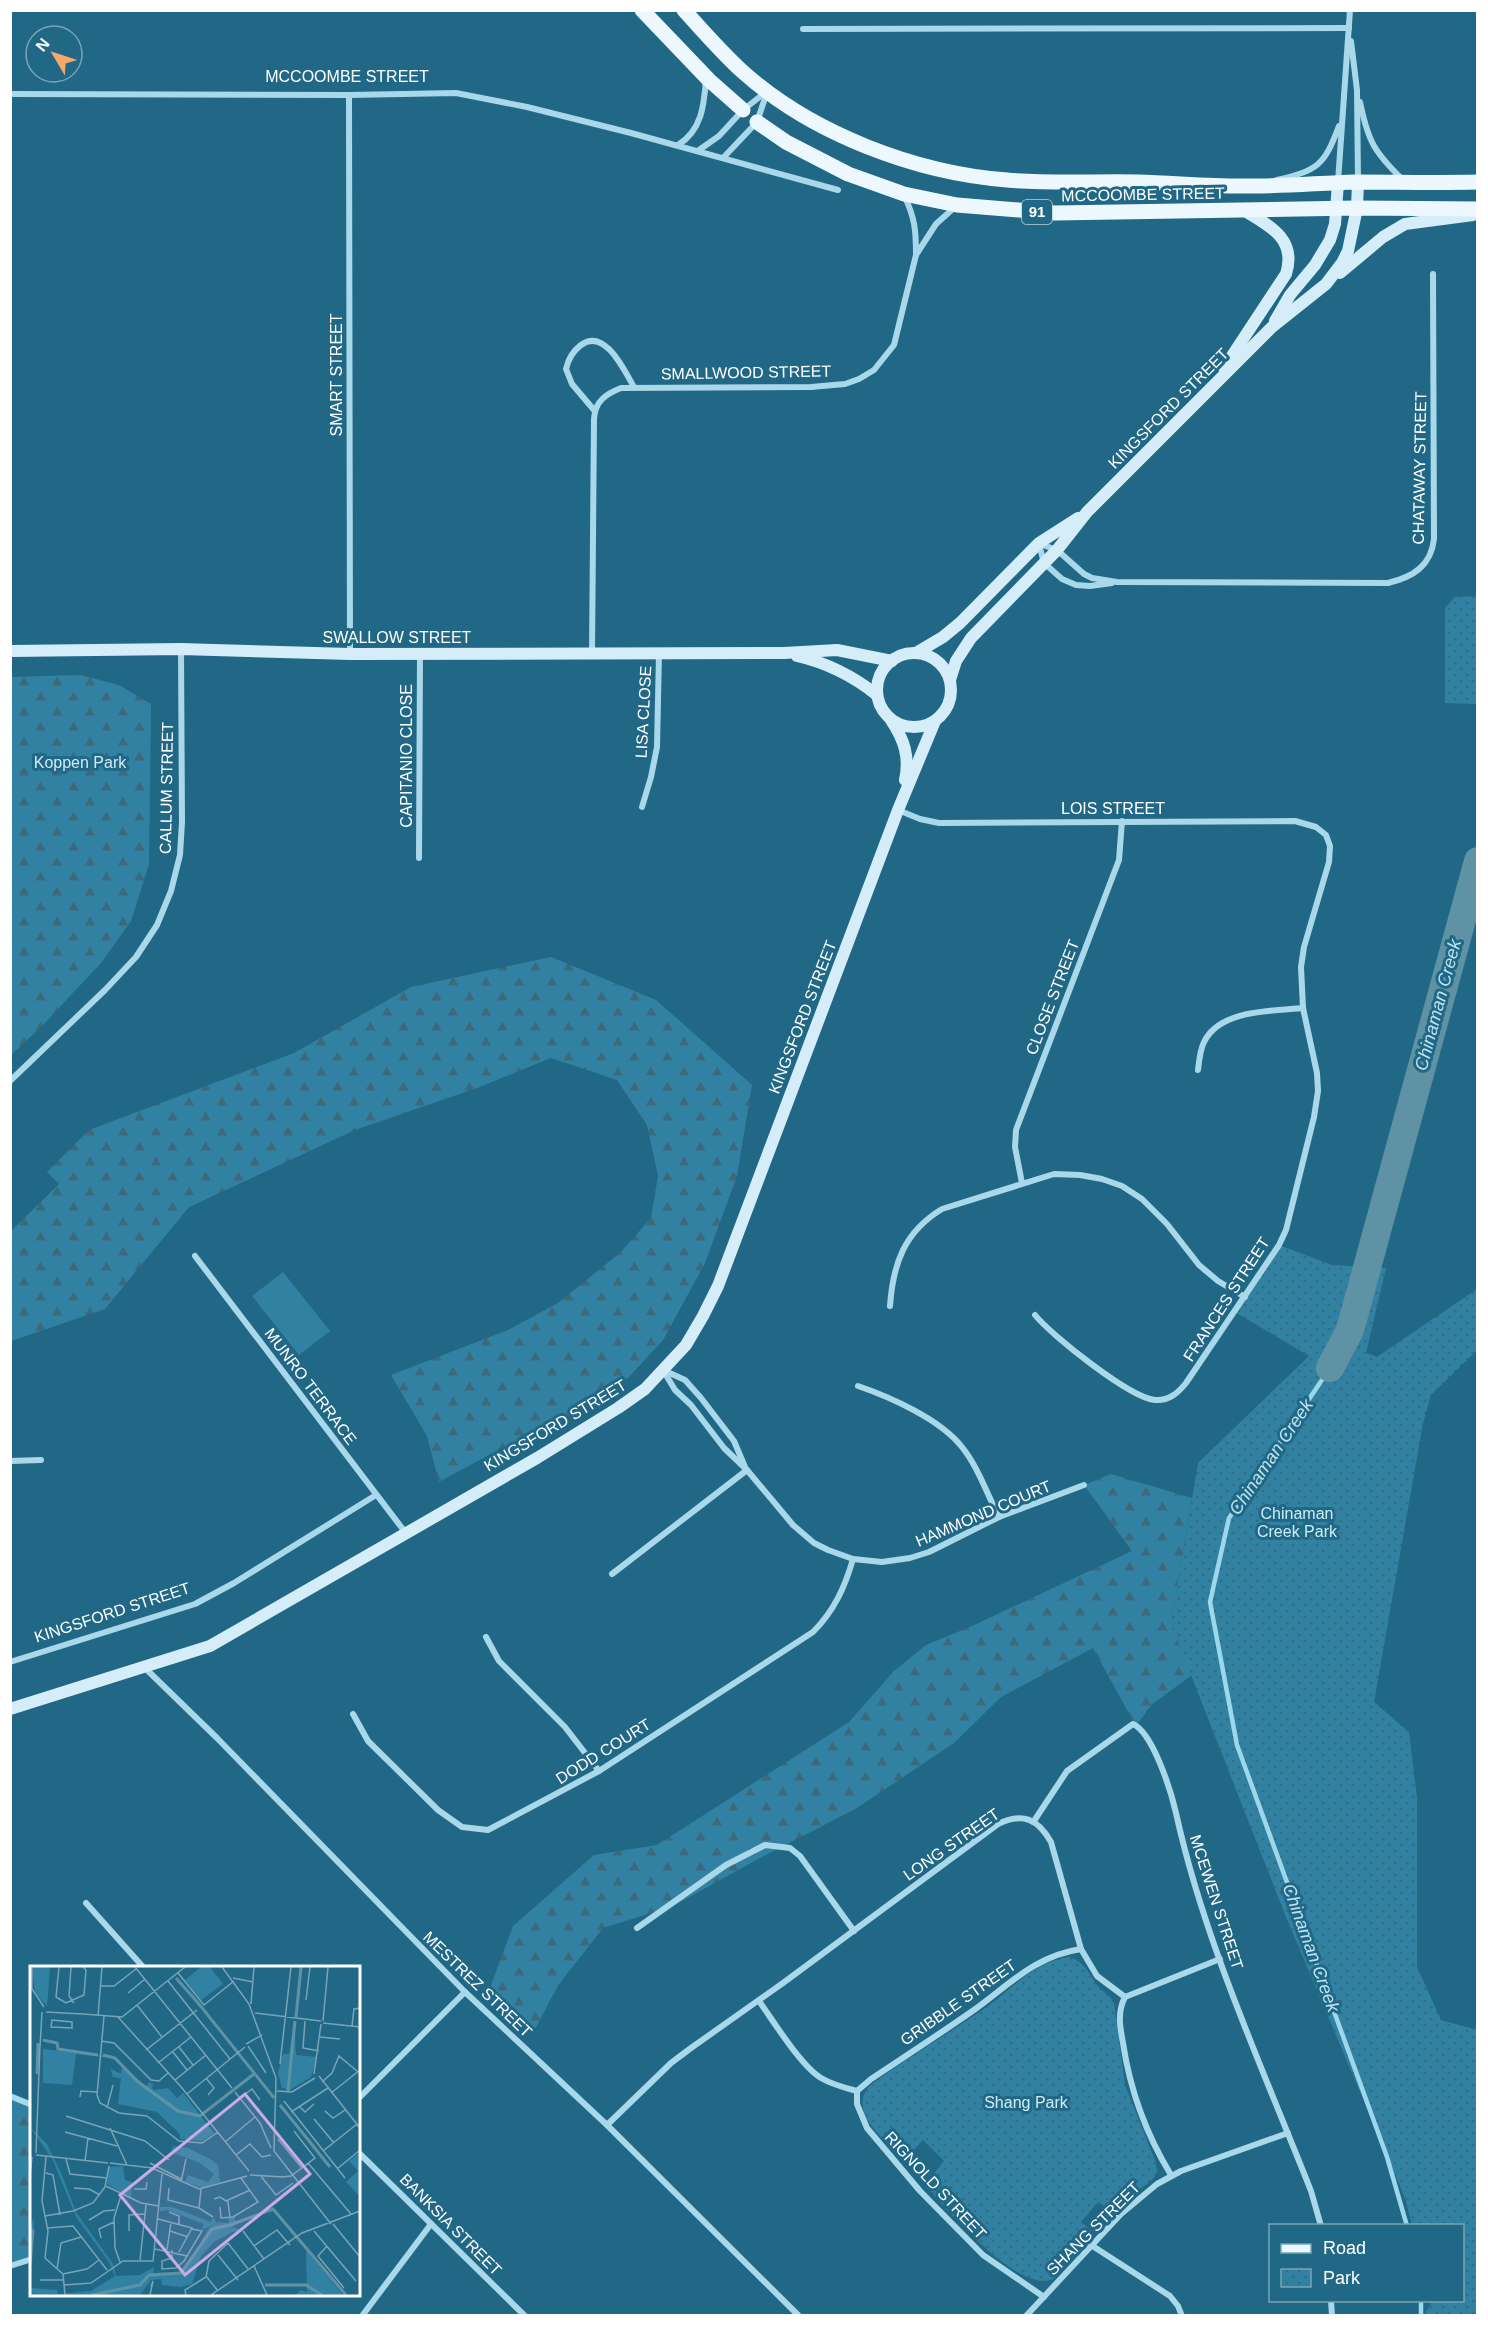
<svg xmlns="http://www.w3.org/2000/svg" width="1488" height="2326" font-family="Arial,sans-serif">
	<defs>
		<pattern id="forest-firs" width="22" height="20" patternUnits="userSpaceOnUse" patternTransform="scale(1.5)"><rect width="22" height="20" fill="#3182a2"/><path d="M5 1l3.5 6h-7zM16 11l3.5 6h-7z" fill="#3d6a7b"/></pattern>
		<pattern id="park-dots" width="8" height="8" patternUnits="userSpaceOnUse" patternTransform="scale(1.5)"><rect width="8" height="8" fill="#3182a2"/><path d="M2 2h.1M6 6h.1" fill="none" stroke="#3d6a7b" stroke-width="1.8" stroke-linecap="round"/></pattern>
	</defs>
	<rect width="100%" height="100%" fill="#206886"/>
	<!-- green -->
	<path fill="#3182a2" d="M283,1272L330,1331L299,1355L252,1296Z"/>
	<!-- forest -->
	<g fill="url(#forest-firs)">
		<path d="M80,675L119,685L151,704L149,864L131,921L101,963L42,1026L11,1055V677Z"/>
		<path d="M551,957L656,1000L752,1085L737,1176L705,1263L663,1340L629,1377L572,1415L509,1444L439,1482L427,1436L391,1375L508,1330L558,1303L621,1252L651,1218L658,1176L647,1125L617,1080L551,1058L477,1088L355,1130L189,1207L105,1309L11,1341V1231L59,1184L47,1172L89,1130L294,1053L411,987Z"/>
		<path d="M1111,1474L1192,1498L1171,1624L1192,1675L1151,1705L1136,1726L1093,1648L1001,1697L954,1743L857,1808L760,1858L673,1906L603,1928L559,1984L535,2029L490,1988L513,1926L594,1855L657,1845L849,1722L894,1671L926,1645L972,1626L1132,1551L1084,1485Z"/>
		<path d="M10,2097L32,2108L31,2258L10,2265Z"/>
	</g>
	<!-- park -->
	<g fill="url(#park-dots)">
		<path d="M1477,596V704L1445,703V608L1455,597Z"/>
		<path d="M1279,1245L1332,1265L1386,1268L1366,1353L1377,1357L1477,1289V1350L1431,1395L1423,1423L1374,1702L1409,1732L1417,1798V1967L1441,2020L1477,2030V2315H1424L1431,2304L1430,2301L1462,2300V2226L1412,2225L1405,2198L1286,1917L1171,1624L1198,1463L1309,1356L1235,1312Z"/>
		<path d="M1069,1957C1084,1961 1089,1974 1097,1985C1103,1992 1110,1995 1114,2003L1125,2085L1156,2163L1157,2171L1154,2178L1112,2213L1098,2202L1081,2222L1091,2230L1092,2235L1088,2239L1056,2277C1023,2301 945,2207 925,2185L944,2161L923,2140L905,2160C887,2142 847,2113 869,2086C906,2059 946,2035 984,2009C1014,1989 1030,1963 1069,1957Z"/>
	</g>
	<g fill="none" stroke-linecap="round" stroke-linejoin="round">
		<!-- stream -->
		<g stroke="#9dd7eb" stroke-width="4.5">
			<path d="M1330,1368L1229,1518L1210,1602L1237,1745L1387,2157L1407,2226"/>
			<path d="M1421,2316V2300"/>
		</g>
		<!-- river -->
		<path stroke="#6092a5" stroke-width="28" d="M1330,1368L1350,1330L1478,861"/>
		<!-- street -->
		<g stroke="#a9d8ea" stroke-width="6">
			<path d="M803,29L1349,28"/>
			<path d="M1351,41L1357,90L1358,180"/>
			<path d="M10,94L349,95L456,93L527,107L631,133L838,190"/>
			<path d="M349,95L350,654"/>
			<path d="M1360,102C1368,141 1374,152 1403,180"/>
			<path d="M678,145C702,130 704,105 706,80"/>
			<path d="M699,150L719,136L743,110L766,92"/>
			<path d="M724,157L757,122L767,92"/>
			<path d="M1277,180C1318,170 1324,166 1339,126"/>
			<path d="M1338,182L1350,10"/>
			<path d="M904,195C915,218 916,230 916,255L936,224L955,207"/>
			<path d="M594,410L572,384L566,369C568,360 573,351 581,345C605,327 625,372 634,387"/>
			<path d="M1039,544L1044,563L1062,579L1076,585L1090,586L1112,583"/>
			<path d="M1040,544L1057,550L1084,574L1092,578L1117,582L1388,583C1413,577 1431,566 1434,539L1433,274"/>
			<path d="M592,654L594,419C595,401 606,394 621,388L811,387L845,384L859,379L874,370L894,345L916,255"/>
			<path d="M642,807L651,777L657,747L659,653"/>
			<path d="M898,810L920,819L939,823L1295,821L1316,827L1326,835L1330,846L1329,862L1304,947L1301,967L1303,1008L1317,1073L1318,1091L1314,1117L1286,1230L1279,1245L1186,1383C1178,1393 1169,1401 1155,1400C1130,1398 1051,1335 1035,1315"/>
			<path d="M419,858L420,655"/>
			<path d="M1198,1070C1199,1061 1200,1050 1204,1042C1220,1009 1273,1011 1303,1008"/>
			<path d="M10,1081L105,990L136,957L157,925L171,891L180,855L182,822L181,649"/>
			<path d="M1022,1183L1015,1147L1016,1130L1119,860L1122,821"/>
			<path d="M195,1256L405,1532"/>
			<path d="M890,1306C893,1264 904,1232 942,1209L1054,1174L1080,1175L1102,1179L1122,1186L1142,1199L1167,1224L1199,1265L1218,1281L1245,1297"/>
			<path d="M663,1370L675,1390L691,1405L724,1448L747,1470L793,1525L814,1543L828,1550L853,1559L882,1562L910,1558L929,1552L999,1517L1084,1485"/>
			<path d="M663,1370L685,1380L701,1398L734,1441L745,1467"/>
			<path d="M858,1386C890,1397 940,1419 962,1447C978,1467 987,1494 999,1517"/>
			<path d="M10,1461L41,1460"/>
			<path d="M612,1574L747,1470"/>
			<path d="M486,1637L499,1661L565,1727L599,1771"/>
			<path d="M10,1662L195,1604L234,1583L376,1495"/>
			<path d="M145,1668L217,1738L465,1992L607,2125L799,2316"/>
			<path d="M353,1714L368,1741L438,1810L462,1827L488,1830L599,1771L813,1632C834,1611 845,1587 853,1559"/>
			<path d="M1034,1821L1067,1771L1133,1724C1153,1733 1171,1791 1176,1813C1204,1941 1263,2069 1311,2191L1321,2226"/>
			<path d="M86,1903L144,1968"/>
			<path d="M637,1928L726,1865L765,1845L790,1848L800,1856L854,1931"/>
			<path d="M1125,1997C1117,2012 1120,2027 1123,2043C1130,2090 1146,2134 1171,2175"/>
			<path d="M1125,1997L1220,1959"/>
			<path d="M759,2001C774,2022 801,2066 821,2078C833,2085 845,2088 857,2091"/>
			<path d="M857,2091V2104L867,2128L920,2191L983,2255L1044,2297"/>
			<path d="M857,2091L871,2079C904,2057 938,2035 971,2012C1008,1986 1034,1956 1081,1949"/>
			<path d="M10,2096L32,2105"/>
			<path d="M358,2099L465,1992"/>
			<path d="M607,2125L671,2063L691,2048L783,1983L998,1824C1023,1812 1038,1819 1051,1842L1081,1949L1097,1976L1125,1997"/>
			<path d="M358,2152L525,2316"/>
			<path d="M1091,2245L1170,2296L1178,2306L1182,2316"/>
			<path d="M10,2266L32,2259"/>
			<path d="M1331,2300L1332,2316"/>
			<path d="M362,2316L431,2224"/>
			<path d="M1026,2316L1121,2214L1157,2184L1181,2171L1288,2133"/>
		</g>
		<!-- secondary -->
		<g stroke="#d4edf8" stroke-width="12">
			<path d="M1340,273L1383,237L1405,224L1473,215"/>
			<path d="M1275,321L1290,295L1315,265L1330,240L1335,224L1338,183"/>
			<path d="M1224,368L1286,274C1297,239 1270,226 1245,211"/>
			<path d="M10,651L181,649L350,654L784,653L837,650L892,661"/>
			<circle cx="914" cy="690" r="37"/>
			<path d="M916,653L943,637L960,623L1039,543L1078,518"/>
			<path d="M797,656C828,663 853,676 877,695"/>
			<path d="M950,680L956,661L971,638L1057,550L1087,512L1272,327L1326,284L1342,263L1348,251L1357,208L1358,182"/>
			<path d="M891,720C904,739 910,757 905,780"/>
			<path d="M10,1709L210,1646L537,1458L618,1408L645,1389L686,1345L703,1316L718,1286L898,810L935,721"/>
		</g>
		<!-- primary -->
		<g stroke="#edf8fe" stroke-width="15">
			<path d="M642,10L709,80L743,110"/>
			<path d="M684,10C703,31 722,53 743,72C812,134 916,173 1007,180C1051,184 1095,181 1138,182C1176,183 1214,187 1251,186C1286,186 1321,183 1355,182C1396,182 1437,183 1478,182"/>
			<path d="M757,122L786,142L848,174L904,194L957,205L1055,213L1357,208L1478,209"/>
		</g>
	</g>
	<g text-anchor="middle" stroke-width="6" stroke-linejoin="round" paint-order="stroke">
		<!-- shield labels -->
		<rect fill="#206886" stroke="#bcd2db" stroke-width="1.5" x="1022" y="200" width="30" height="24" rx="4.5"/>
		<g font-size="15" font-weight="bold" fill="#fff">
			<text x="1037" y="217">91</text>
		</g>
		<!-- street labels -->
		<g font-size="16" fill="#fff" stroke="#206886">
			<text x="347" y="82">MCCOOMBE STREET</text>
			<text transform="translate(1143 194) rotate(-1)" y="6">MCCOOMBE STREET</text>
			<text transform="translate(746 372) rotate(-1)" y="6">SMALLWOOD STREET</text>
			<text transform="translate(336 375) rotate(-90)" y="6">SMART STREET</text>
			<text transform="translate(1168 408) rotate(-45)" y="6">KINGSFORD STREET</text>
			<text transform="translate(1419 468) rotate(-89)" y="6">CHATAWAY STREET</text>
			<text x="397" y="643">SWALLOW STREET</text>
			<text transform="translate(643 712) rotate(-87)" y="6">LISA CLOSE</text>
			<text transform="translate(406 756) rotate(-90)" y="6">CAPITANIO CLOSE</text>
			<text transform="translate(166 788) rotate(-89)" y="6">CALLUM STREET</text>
			<text x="1113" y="814">LOIS STREET</text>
			<text transform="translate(1052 997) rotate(-69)" y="6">CLOSE STREET</text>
			<text transform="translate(802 1017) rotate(-69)" y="6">KINGSFORD STREET</text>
			<text transform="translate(1226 1299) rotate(-57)" y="6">FRANCES STREET</text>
			<text transform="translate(311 1386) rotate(53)" y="6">MUNRO TERRACE</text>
			<text transform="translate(555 1425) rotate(-31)" y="6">KINGSFORD STREET</text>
			<text transform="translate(983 1513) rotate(-23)" y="6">HAMMOND COURT</text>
			<text transform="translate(112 1612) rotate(-18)" y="6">KINGSFORD STREET</text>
			<text transform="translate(603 1751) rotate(-32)" y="6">DODD COURT</text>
			<text transform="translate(951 1844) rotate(-35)" y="6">LONG STREET</text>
			<text transform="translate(1217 1902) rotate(72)" y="6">MCEWEN STREET</text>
			<text transform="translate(478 1984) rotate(44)" y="6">MESTREZ STREET</text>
			<text transform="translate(958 2002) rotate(-35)" y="6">GRIBBLE STREET</text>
			<text transform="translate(936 2185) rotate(47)" y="6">RIGNOLD STREET</text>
			<text transform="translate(451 2224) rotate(45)" y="6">BANKSIA STREET</text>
			<text transform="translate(1093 2228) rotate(-45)" y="6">SHANG STREET</text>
		</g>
		<!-- park labels -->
		<g font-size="16" fill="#ceecf7" stroke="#206886">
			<text x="80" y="768">Koppen Park</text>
			<text x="1297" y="1519">Chinaman<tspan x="1297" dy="18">Creek Park</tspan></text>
			<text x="1026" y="2108">Shang Park</text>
		</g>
		<!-- water labels -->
		<g font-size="18" font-style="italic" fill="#bce4f2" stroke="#206886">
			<text transform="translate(1438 1005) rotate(-75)" y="6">Chinaman Creek</text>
			<text transform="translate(1271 1457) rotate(-56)" y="6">Chinaman Creek</text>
			<text transform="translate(1311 1948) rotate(70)" y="6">Chinaman Creek</text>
		</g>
	</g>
	<!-- overview -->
	<g transform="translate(30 1966)">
		<rect width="330" height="330" fill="#206886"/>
		<path d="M2,1H20L17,40L5,27ZM330,186V231L316,216L328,205L319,195Z" fill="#3182a2"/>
		<path d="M80,89L116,121L120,115L123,124L138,122L147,132L153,127L184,167L172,175L150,173V168L127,146L88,138L91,112L83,111L81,103L91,108L92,100L82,92L70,90ZM143,180L158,182L180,193L188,199L190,216L172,222L155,216L158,209L178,216L184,208L170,197L141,186ZM93,200L95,214L102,216L101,232L77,218L79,201ZM130,241H142L181,256L183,251L187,257L172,264L174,258L138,244L130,245ZM276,284L313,329H265L271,324L277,326Z" fill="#3182a2"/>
		<path d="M171,1H180L193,18L171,34L155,14ZM264,55L266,89L287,91L281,111L260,124L252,122L248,107L253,88H259ZM13,83L85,91L116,121L123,117L122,124H113L93,112L83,111L81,103L91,108L92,101L82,92L46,88L42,119L13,117ZM0,161L17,178L31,207L46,246L83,298L86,310L110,309L124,301L123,309L154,305L179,262L189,256L199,257L198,252L204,251L207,258L202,261L213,265L202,266L184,276L171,290L162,318L150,321L132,319L131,313L121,314L110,329H0V261L4,252L1,322L27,324L28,328L61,325L85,310L79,296L46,251L23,194Z" fill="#3182a2"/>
		<path fill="none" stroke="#6092a5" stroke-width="3" d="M146,12L169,38M169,38L244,132M266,51L271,1M13,74L27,77L28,83L68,89M73,89L85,92L107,115L148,145L170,150L224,108M7,108L8,77M258,125L265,55M250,139L300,201M200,259L243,243L316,329M0,263L3,265L0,298M235,319H276L292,329M62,329L110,319L119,309L151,307L182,263L200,259"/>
		<path fill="none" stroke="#79a4b6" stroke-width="1.5" d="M29,1L26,31L36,37L54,29L56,4L53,1M41,1L39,30L44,37M105,1L202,122M192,1L219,38L246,112L244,185L301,258M2,2V23L14,41M148,7L174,39L204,15M203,12L223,16M138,15L200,93M70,20H84L106,3M98,27L115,13M276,34L280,1M221,38L224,1M107,39L132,71M16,46L53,48M225,47L291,55M53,48L92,51L155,1M68,50L72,1M74,50L67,129L70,137L89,147L117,150L149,175L172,177L188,166M88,51L152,122L219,205M22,54L42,56V62L21,61ZM275,55L273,82L289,85M293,55L298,1M293,57L330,61M322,60L324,43L330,42M290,71L310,73M71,75L84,77L121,114L129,115L138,107M216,78L232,69M218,80L236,107M10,81L12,46M149,81L163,99M116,84L167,44M143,86L157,104M128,97L161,71M250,98L261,1M284,108L291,58M289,110L330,162M176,112L184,122L178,129M145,114L176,89M292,116L302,107L309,90L328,106M247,125L262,126L285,112M205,126L230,157L241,182M301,127L330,104M157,128L215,81M50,131L51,125L67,126M210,132L222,123L230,134M254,135L315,212M269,140L275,146L284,138M77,142L83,119M261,146L298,122M297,147L295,145L303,152L315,144M36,150L115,175L139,194M286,155L284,153L304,177M80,162L97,199M35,166L87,180M248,173L272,202M195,176L225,151M293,185L327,158M6,187L10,78M6,189L78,197M206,189L220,178L232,191L241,189M16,191L12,235L18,265L15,292L33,308L35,329M36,193L40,208L77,212M55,195L58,172M80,197L122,202L169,223L217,210M120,197L151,213M278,197L321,248M307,203L330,184M16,207L23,209L30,249M220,209L254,211M230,209L246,229L263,217M0,211L2,191M253,211L261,210L285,192L264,165M151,216L156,193M76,220L111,237L129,240M44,222L59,223L70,229M139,222L138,234L169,242M104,223H116L117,216M171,223L169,242L183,251M184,233L190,231L198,236L200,251M196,235L220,224M190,241L191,252L203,251L228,236L211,212M139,246L149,250V258M15,250L43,245L63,237L75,221L79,200M128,253L162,262L149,286M59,254L74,245L85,244M303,258L330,291M17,262L43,260L77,304M99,265V249L115,248M140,265L158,271M213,265L234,293M284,265L326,315M71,272L69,263L84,256M224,280L247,264L260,279M297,280L288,290L314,322M125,283L157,290M137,284L141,256M142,284V292L132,295V303L146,302L154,295L172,265L162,263M188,289L208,314M110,294L116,239M90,296L85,282L84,252L92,226M224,300L237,329M27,303L31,277L51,271M33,308L57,303L69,294M176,310L188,325M10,314H34M34,319L61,317L93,295H123L132,208M120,329L123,315L121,321M156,329L155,324L176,311L179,295L198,277L218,303M181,329L272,267L330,245"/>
		<path fill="#caabe5" fill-opacity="0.15" stroke="#caabe5" stroke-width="3" d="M215,128L280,208L155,309L90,229Z"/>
		<rect width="330" height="330" fill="none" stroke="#fff" stroke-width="3"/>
	</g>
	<!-- border -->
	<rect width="1488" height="2326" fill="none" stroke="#ffffff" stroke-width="24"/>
	<!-- legend -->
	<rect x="1269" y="2224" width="195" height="78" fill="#206886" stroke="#79a4b6" stroke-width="1.5"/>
	<rect x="1281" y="2244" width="30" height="9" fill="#edf8fe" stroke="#79a4b6" stroke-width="1.5"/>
	<text x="1323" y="2254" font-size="18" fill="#ffffff">Road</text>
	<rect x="1281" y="2269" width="30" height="18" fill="url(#park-dots)" stroke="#79a4b6" stroke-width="1.5"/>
	<text x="1323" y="2284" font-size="18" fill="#ffffff">Park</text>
	<!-- north arrow -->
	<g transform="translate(54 54) rotate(309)"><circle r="28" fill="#206886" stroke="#79a4b6" stroke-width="1.5"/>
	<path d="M0-4.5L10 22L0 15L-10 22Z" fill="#f7a86a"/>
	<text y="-9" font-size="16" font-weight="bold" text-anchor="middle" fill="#ffffff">N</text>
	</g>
</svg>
